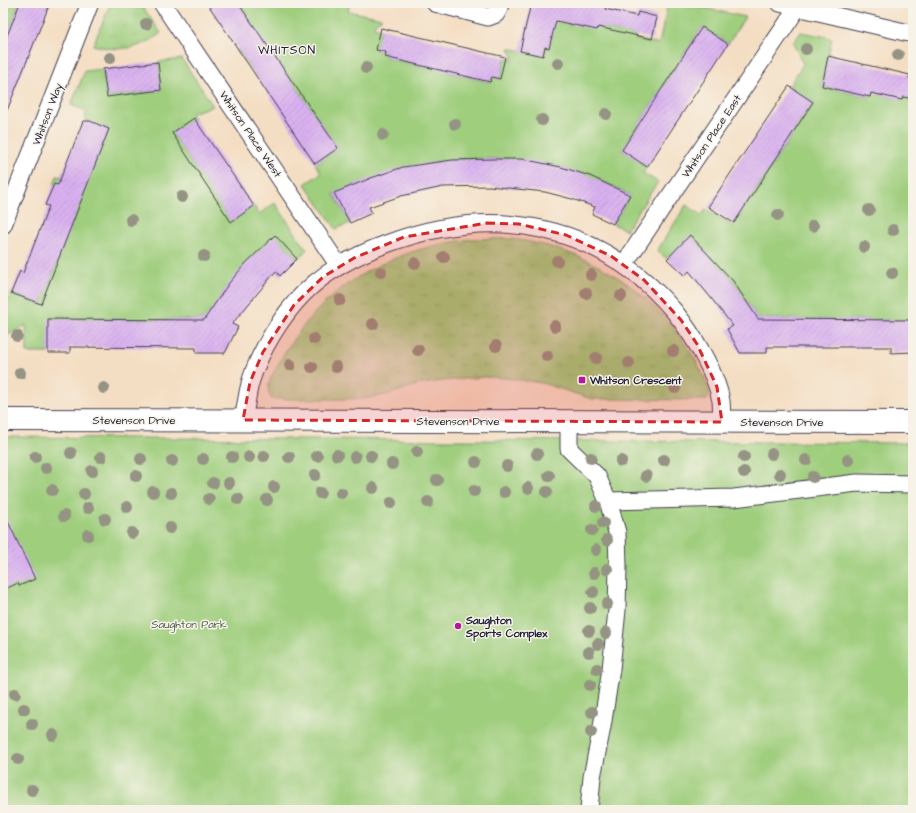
<svg xmlns="http://www.w3.org/2000/svg" width="916" height="813" font-family="'Architects Daughter',sans-serif">
	<defs>
		<pattern id="grass-tufts" width="24" height="20" patternUnits="userSpaceOnUse"><rect width="24" height="20" fill="#9fce7d"/><path d="M3 7l-1-3M5 7V3M7 7l1-3M15 17l-1-3M17 17v-4M19 17l1-3" fill="none" stroke="#89b16d"/></pattern>
		<pattern id="building-hatch" width="6" height="6" patternUnits="userSpaceOnUse"><rect width="6" height="6" fill="#d9b1f0"/><path d="M-1 1l2-2M0 6l6-6M5 7l2-2" fill="none" stroke="#ba98cf"/></pattern>
	</defs>
	<rect width="100%" height="100%" fill="#f7f3e8"/>
	<filter id="ink" filterUnits="userSpaceOnUse"><feTurbulence type="fractalNoise" baseFrequency=".025" numOctaves="2"/><feDisplacementMap in="SourceGraphic" scale="8" xChannelSelector="R" yChannelSelector="G"/><feConvolveMatrix kernelMatrix="1 2 1 2 8 2 1 2 1" color-interpolation-filters="sRGB"/></filter>
	<filter id="wash" filterUnits="userSpaceOnUse"><feTurbulence type="fractalNoise" baseFrequency=".012" numOctaves="4" result="noise"/><feDisplacementMap in="SourceGraphic" scale="16" xChannelSelector="R" yChannelSelector="G"/><feGaussianBlur stdDeviation="0.9" result="paint"/><feColorMatrix in="noise" values="0 0 0 0 0 0 0 0 0 0 0 0 0 0 0 0 0 1.4 0 .05"/><feComposite in="paint" operator="in"/></filter>
	<g filter="url(#wash)">
		<rect width="100%" height="100%" fill="#f4dec3"/>
		<!-- grass -->
		<g fill="url(#grass-tufts)" stroke="#60785c">
			<path d="M111,3H140L161,33C142,50 117,52 93,45Z"/>
			<path d="M473,239C486,239 500,238 513,239C581,248 645,284 684,342C695,359 706,376 710,396L707,400L592,399L542,383L505,378L484,377L441,381L417,385L386,395L362,399H272C263,388 273,374 279,363C321,286 388,249 473,239Z"/>
		</g>
		<!-- green -->
		<g fill="#9fce7d" stroke="#60785c">
			<path d="M3,3H20L3,46Z"/>
			<path d="M238,3H350L348,11L382,18L375,23L374,27L381,29L376,50L386,52L385,57L428,68L429,63L448,67L447,72L490,82L492,77L500,79L505,58L512,60L513,56L509,48L543,56L545,47H549L559,5L598,27L636,35L635,39L659,44L668,3H682L745,17L728,44L702,27L622,150L647,167L643,173L658,182L626,230L613,224L630,195C538,144 428,149 334,194L350,223L336,229L305,184L321,173L315,164L338,148L278,61L256,76L237,50L260,35Z"/>
			<path d="M801,32L832,38L822,86L870,97L877,68L883,69L877,94L902,100L903,97L913,99V320L758,319L733,281L690,235L667,259L657,251L686,205L702,215L706,209L733,226L813,102L789,86L803,64L793,43Z"/>
			<path d="M182,59L213,106L191,113L194,118L172,133L231,221L254,206L259,214L275,203L307,250L297,259L275,236L230,282L204,320L49,319L48,353H27L26,325L3,338V314L11,293L41,304L83,195L54,184L57,176L61,177L64,170L88,180L109,129L84,119L87,111L71,105L85,71L103,69L107,97L161,90L158,62Z"/>
			<path d="M3,437L913,443V810H3Z"/>
		</g>
		<g id="blocks">
			<!-- building -->
			<g fill="url(#building-hatch)">
				<path d="M20,3H50L4,118L3,46Z"/>
				<path d="M207,3H238L338,148L315,164Z"/>
				<path d="M531,3H597L606,5L605,9L637,16L638,12L657,17L652,39L598,27L597,30L556,21L549,48L545,47L543,56L520,51Z"/>
				<path d="M702,27L728,44L647,167L622,150Z"/>
				<path d="M381,28L505,57L500,79L492,77L490,82L385,57L386,52L376,50Z"/>
				<path d="M828,56L910,75L909,78L913,79V99L903,97L902,100L871,93L870,97L822,86Z"/>
				<path d="M158,62L161,90L107,97L103,69Z"/>
				<path d="M789,86L813,102L734,223L708,207Z"/>
				<path d="M194,118L254,206L231,222L172,133Z"/>
				<path d="M83,121H90L109,129L41,304L11,293L20,271L23,273L49,206L45,205L54,184L58,185Z"/>
				<path d="M494,159H522L561,167L590,176L630,195L613,224L592,214L595,207L572,199L545,192L489,186L443,187L401,196L369,207L372,213L350,223L334,193L371,178L403,167L452,160Z"/>
				<path d="M275,235L297,259L280,276L276,271L232,324L238,327L225,353H196V348L70,347V353H48V319L204,320L229,283L246,263Z"/>
				<path d="M690,235L733,281L758,319L913,320V352L891,353V347H767V353H740L727,329L733,326L711,298L689,271L685,276L667,259Z"/>
				<path d="M3,511L35,579L19,586L18,583L3,590Z"/>
			</g>
		</g>
	</g>
	<g filter="url(#ink)">
		<use href="#blocks" fill-opacity="0" stroke="#423e4f" stroke-width="1"/>
		<g fill="none" stroke-linecap="round" stroke-linejoin="round">
			<!-- street casing -->
			<g stroke="#423e4f" stroke-width="19">
				<g id="street">
					<path d="M162,3L339,266"/>
					<path d="M435,3L488,17L496,14L502,3"/>
					<path d="M780,3L913,34"/>
					<path d="M3,225L90,3"/>
					<path d="M624,264L798,7"/>
					<path d="M243,420C246,407 247,393 251,380C260,351 282,315 304,293C327,270 358,254 389,243C495,204 599,223 674,311C692,333 716,372 721,401C722,408 721,415 722,422"/>
					<path d="M569,421V449L597,476L608,501L617,532L618,566L617,610L611,669L602,727L592,777L589,810"/>
					<path d="M608,501L734,498L857,483L913,484"/>
				</g>
			</g>
			<!-- secondary casing -->
			<g stroke="#423e4f" stroke-width="24">
				<path id="secondary" d="M3,420L913,422"/>
			</g>
			<!-- street -->
			<use href="#street" stroke="#fff" stroke-width="17"/>
			<!-- secondary -->
			<use href="#secondary" stroke="#fff" stroke-width="22"/>
		</g>
		<!-- trees -->
		<g fill="#959383">
			<circle cx="146" cy="24" r="6"/>
			<circle cx="806" cy="49" r="6"/>
			<circle cx="898" cy="55" r="6"/>
			<circle cx="110" cy="58" r="6"/>
			<circle cx="558" cy="63" r="6"/>
			<circle cx="366" cy="68" r="6"/>
			<circle cx="606" cy="114" r="6"/>
			<circle cx="542" cy="120" r="6"/>
			<circle cx="455" cy="124" r="6"/>
			<circle cx="383" cy="135" r="6"/>
			<circle cx="182" cy="197" r="6"/>
			<circle cx="869" cy="210" r="6"/>
			<circle cx="778" cy="215" r="6"/>
			<circle cx="131" cy="220" r="6"/>
			<circle cx="813" cy="226" r="6"/>
			<circle cx="893" cy="230" r="6"/>
			<circle cx="864" cy="247" r="6"/>
			<circle cx="204" cy="256" r="6"/>
			<circle cx="444" cy="257" r="6"/>
			<circle cx="557" cy="261" r="6"/>
			<circle cx="415" cy="263" r="6"/>
			<circle cx="381" cy="272" r="6"/>
			<circle cx="892" cy="273" r="6"/>
			<circle cx="591" cy="275" r="6"/>
			<circle cx="586" cy="293" r="6"/>
			<circle cx="621" cy="296" r="6"/>
			<circle cx="340" cy="300" r="6"/>
			<circle cx="373" cy="324" r="6"/>
			<circle cx="555" cy="326" r="6"/>
			<circle cx="17" cy="336" r="6"/>
			<circle cx="314" cy="339" r="6"/>
			<circle cx="496" cy="346" r="6"/>
			<circle cx="418" cy="350" r="6"/>
			<circle cx="673" cy="351" r="6"/>
			<circle cx="547" cy="356" r="6"/>
			<circle cx="596" cy="358" r="6"/>
			<circle cx="629" cy="363" r="6"/>
			<circle cx="290" cy="365" r="6"/>
			<circle cx="312" cy="367" r="6"/>
			<circle cx="336" cy="367" r="6"/>
			<circle cx="20" cy="373" r="6"/>
			<circle cx="104" cy="388" r="6"/>
			<circle cx="675" cy="388" r="6"/>
			<circle cx="417" cy="452" r="6"/>
			<circle cx="71" cy="453" r="6"/>
			<circle cx="537" cy="454" r="6"/>
			<circle cx="772" cy="454" r="6"/>
			<circle cx="337" cy="455" r="6"/>
			<circle cx="264" cy="456" r="6"/>
			<circle cx="317" cy="456" r="6"/>
			<circle cx="371" cy="456" r="6"/>
			<circle cx="35" cy="457" r="6"/>
			<circle cx="101" cy="457" r="6"/>
			<circle cx="232" cy="457" r="6"/>
			<circle cx="249" cy="457" r="6"/>
			<circle cx="289" cy="457" r="6"/>
			<circle cx="355" cy="457" r="6"/>
			<circle cx="744" cy="457" r="6"/>
			<circle cx="591" cy="458" r="6"/>
			<circle cx="141" cy="459" r="6"/>
			<circle cx="203" cy="459" r="6"/>
			<circle cx="664" cy="460" r="6"/>
			<circle cx="806" cy="460" r="6"/>
			<circle cx="848" cy="460" r="6"/>
			<circle cx="172" cy="461" r="6"/>
			<circle cx="621" cy="461" r="6"/>
			<circle cx="476" cy="462" r="6"/>
			<circle cx="392" cy="464" r="6"/>
			<circle cx="507" cy="466" r="6"/>
			<circle cx="46" cy="468" r="6"/>
			<circle cx="92" cy="471" r="6"/>
			<circle cx="744" cy="472" r="6"/>
			<circle cx="780" cy="474" r="6"/>
			<circle cx="315" cy="475" r="6"/>
			<circle cx="136" cy="476" r="6"/>
			<circle cx="549" cy="476" r="6"/>
			<circle cx="646" cy="476" r="6"/>
			<circle cx="813" cy="477" r="6"/>
			<circle cx="437" cy="480" r="6"/>
			<circle cx="213" cy="483" r="6"/>
			<circle cx="229" cy="483" r="6"/>
			<circle cx="274" cy="487" r="6"/>
			<circle cx="373" cy="488" r="6"/>
			<circle cx="528" cy="488" r="6"/>
			<circle cx="52" cy="490" r="6"/>
			<circle cx="474" cy="491" r="6"/>
			<circle cx="153" cy="492" r="6"/>
			<circle cx="504" cy="492" r="6"/>
			<circle cx="547" cy="492" r="6"/>
			<circle cx="171" cy="493" r="6"/>
			<circle cx="320" cy="493" r="6"/>
			<circle cx="341" cy="493" r="6"/>
			<circle cx="84" cy="494" r="6"/>
			<circle cx="209" cy="499" r="6"/>
			<circle cx="238" cy="499" r="6"/>
			<circle cx="267" cy="500" r="6"/>
			<circle cx="428" cy="502" r="6"/>
			<circle cx="391" cy="503" r="6"/>
			<circle cx="596" cy="506" r="6"/>
			<circle cx="127" cy="507" r="6"/>
			<circle cx="88" cy="508" r="6"/>
			<circle cx="64" cy="516" r="6"/>
			<circle cx="105" cy="519" r="6"/>
			<circle cx="603" cy="523" r="6"/>
			<circle cx="170" cy="528" r="6"/>
			<circle cx="592" cy="530" r="6"/>
			<circle cx="132" cy="533" r="6"/>
			<circle cx="88" cy="535" r="6"/>
			<circle cx="607" cy="540" r="6"/>
			<circle cx="596" cy="550" r="6"/>
			<circle cx="607" cy="569" r="6"/>
			<circle cx="594" cy="573" r="6"/>
			<circle cx="593" cy="592" r="6"/>
			<circle cx="607" cy="604" r="6"/>
			<circle cx="590" cy="608" r="6"/>
			<circle cx="589" cy="631" r="6"/>
			<circle cx="606" cy="633" r="6"/>
			<circle cx="598" cy="644" r="6"/>
			<circle cx="589" cy="652" r="6"/>
			<circle cx="597" cy="669" r="6"/>
			<circle cx="590" cy="685" r="6"/>
			<circle cx="15" cy="694" r="6"/>
			<circle cx="24" cy="709" r="6"/>
			<circle cx="592" cy="712" r="6"/>
			<circle cx="32" cy="724" r="6"/>
			<circle cx="591" cy="732" r="6"/>
			<circle cx="53" cy="735" r="6"/>
			<circle cx="18" cy="759" r="6"/>
			<circle cx="32" cy="790" r="6"/>
		</g>
	</g>
	<!-- marked area -->
	<path fill="#d62828" fill-opacity="0.2" stroke="#d62828" stroke-width="3" stroke-dasharray="8 5" stroke-linejoin="round" d="M487,223L519,224L566,235L611,256L644,280L681,320L697,344L717,387L722,422L243,420L250,382L263,352L294,305L323,277L354,258L404,237Z"/>
	<!-- markers -->
	<g fill="#b5179e" stroke="#f7f3e8" stroke-width="1.5">
		<rect x="578" y="376" width="8" height="8" rx="2"/>
		<circle cx="458" cy="626" r="4"/>
	</g>
	<g text-anchor="middle" stroke-width="3" stroke-linejoin="round" paint-order="stroke">
		<!-- street labels -->
		<g font-size="11" fill="#22223b" stroke="#f7f3e8">
			<text transform="translate(47 114) rotate(-69)" y="4">Whitson Way</text>
			<text transform="translate(251 134) rotate(56)" y="4">Whitson Place West</text>
			<text transform="translate(711 136) rotate(-56)" y="4">Whitson Place East</text>
			<text x="134" y="424">Stevenson Drive</text>
			<text x="458" y="425">Stevenson Drive</text>
			<text x="782" y="426">Stevenson Drive</text>
		</g>
		<!-- poi labels -->
		<g font-size="11" font-weight="bold" fill="#22223b" stroke="#f7f3e8" text-anchor="start">
			<text x="590" y="384">Whitson Crescent</text>
			<text x="466" y="624">Saughton<tspan x="466" dy="13">Sports Complex</tspan></text>
		</g>
		<!-- park labels -->
		<g font-size="11" fill="#48564f" stroke="#f7f3e8">
			<text x="189" y="628">Saughton Park</text>
		</g>
		<!-- neighbourhood labels -->
		<g font-size="12" letter-spacing="1" fill="#22223b" stroke="#f7f3e8">
			<text x="287" y="54">WHITSON</text>
		</g>
	</g>
	<!-- margin -->
	<rect width="916" height="813" fill="none" stroke="#f7f3e8" stroke-width="16"/>
</svg>
